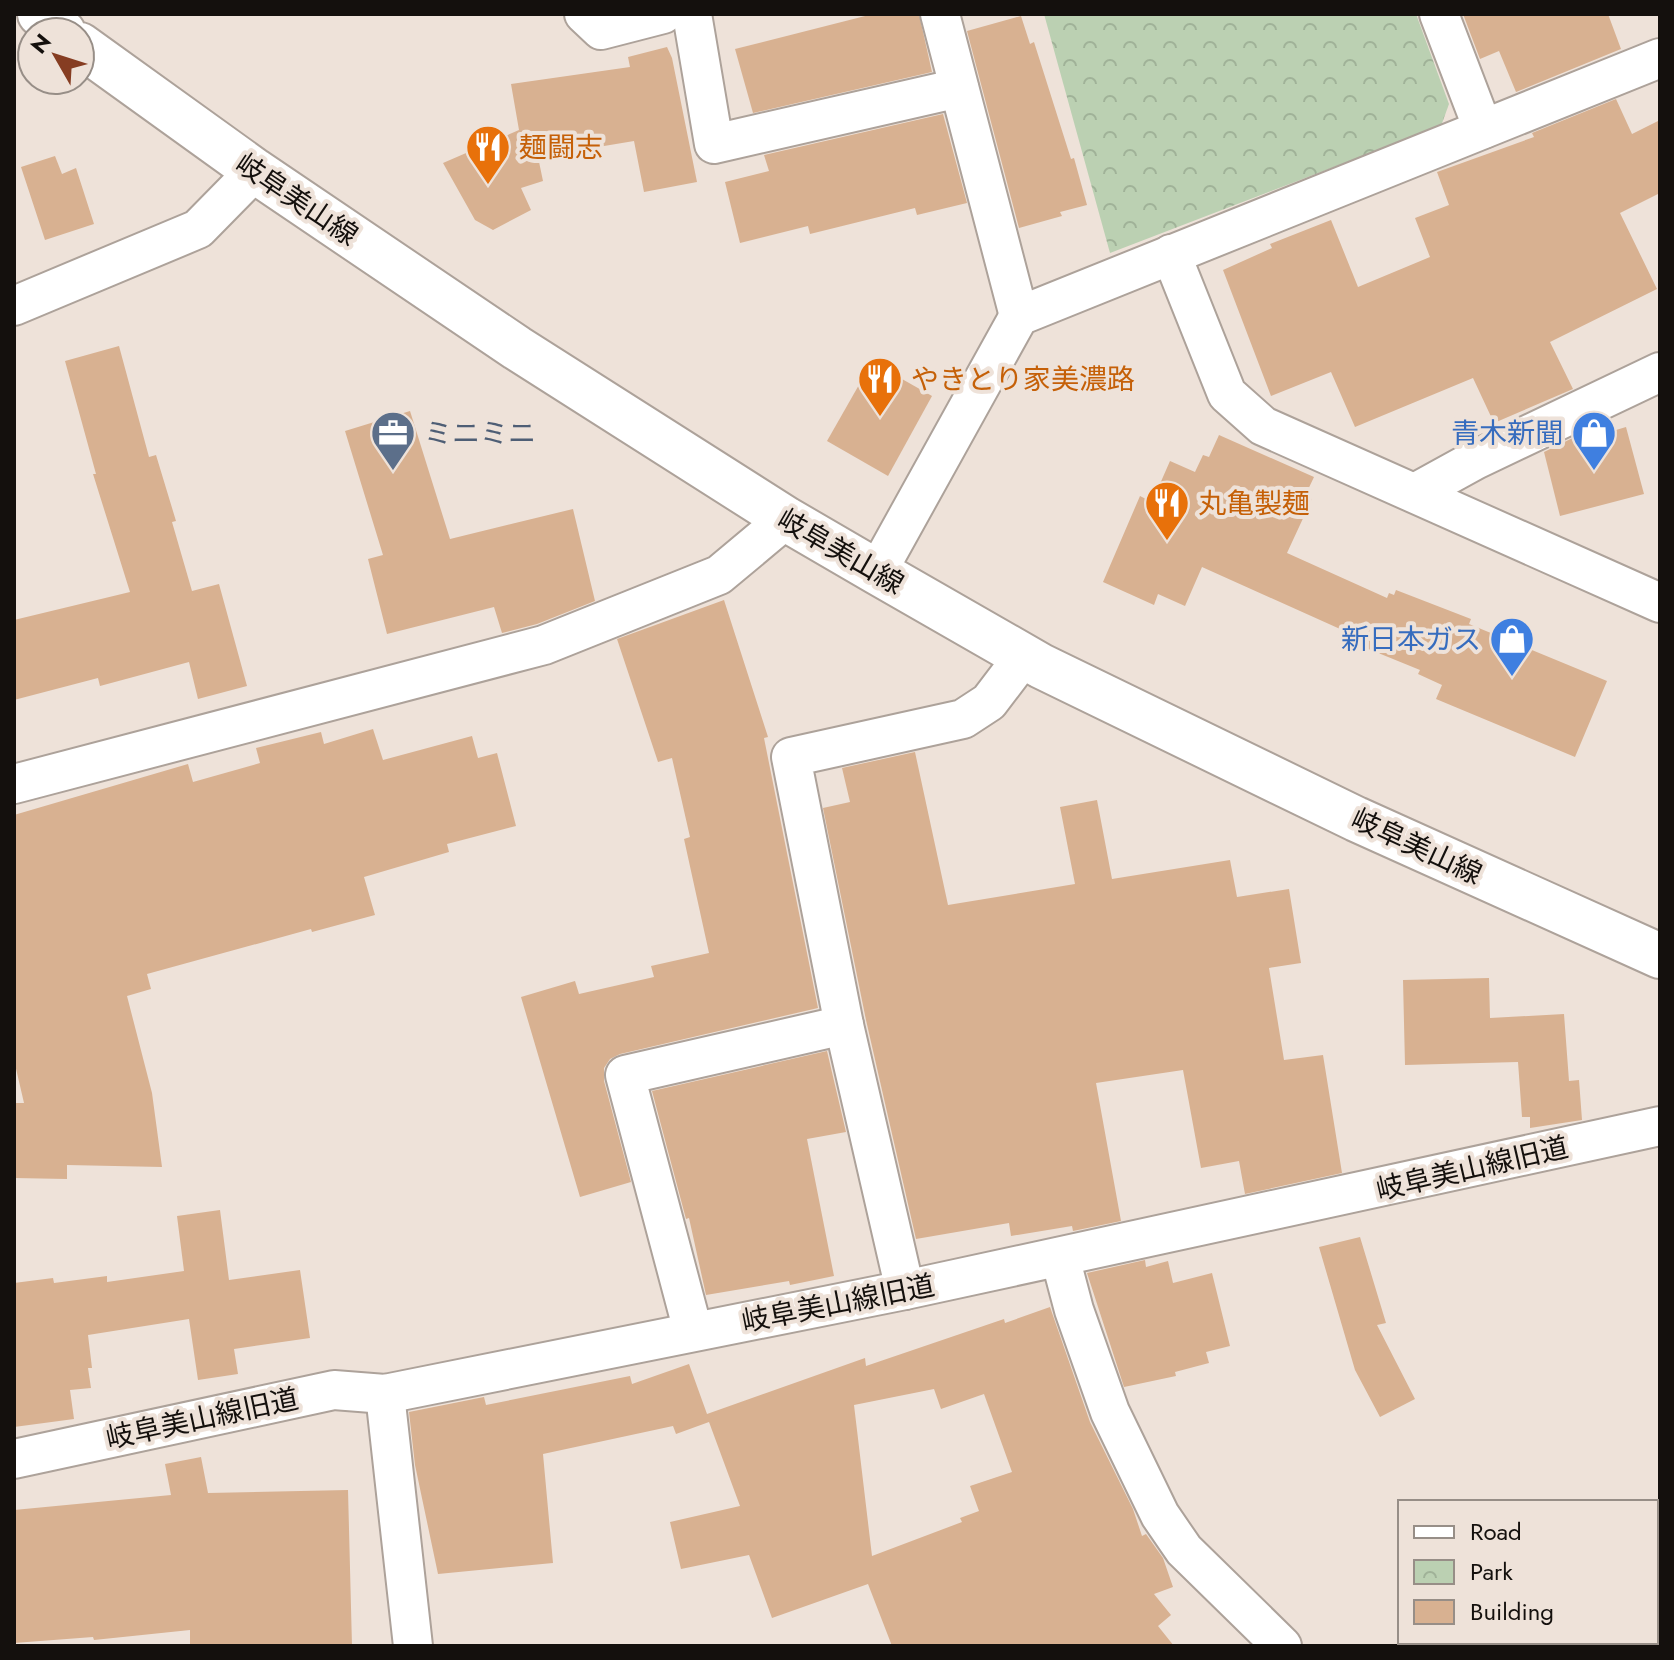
<svg xmlns="http://www.w3.org/2000/svg" width="1674" height="1660" font-family="Jost,'Noto Sans JP',sans-serif">
	<defs>
		<pattern id="park-crowns" width="20" height="18" patternUnits="userSpaceOnUse" patternTransform="scale(2)"><rect width="20" height="18" fill="#bbd0b2"/><path d="M2 6a3 3 0 1 1 6 0M12 15a3 3 0 1 1 6 0" fill="none" stroke="#a0b298"/></pattern>
	</defs>
	<rect width="100%" height="100%" fill="#eee2d9"/>
	<!-- park -->
	<path fill="url(#park-crowns)" d="M1044,14H1416L1449,104L1441,126L1110,253Z"/>
	<!-- building -->
	<g fill="#d8b191" fill-rule="evenodd">
		<path d="M873,14H919L932,72L753,113L735,49Z"/>
		<path d="M1463,14H1608L1621,49L1516,92L1499,51L1480,59Z"/>
		<path d="M1021,16L1030,44L1034,42L1071,159L1074,158L1087,205L1060,212L1062,216L1019,228L967,31Z"/>
		<path d="M667,47L672,58L697,182L644,192L634,141L538,157L543,181L521,188L531,210L493,230L475,220L443,163L519,130L511,84L630,67L628,57Z"/>
		<path d="M1616,99L1632,134L1660,120V193L1620,213L1657,289L1550,342L1573,389L1494,423L1473,378L1355,427L1331,372L1271,396L1223,270L1272,248L1270,244L1331,220L1358,287L1430,257L1415,218L1449,205L1437,172L1534,137L1532,133Z"/>
		<path d="M943,114L967,203L917,215L915,208L810,234L808,226L740,243L725,182L769,171L764,155Z"/>
		<path d="M55,156L62,174L76,168L94,224L45,240L21,167Z"/>
		<path d="M119,346L149,457L156,455L176,521L172,522L192,591L219,584L247,686L198,699L189,662L100,686L98,678L14,700V620L130,592L93,474H96L65,361Z"/>
		<path d="M872,362L932,396L888,476L827,441Z"/>
		<path d="M410,411L450,539L573,509L595,601L537,624L502,633L494,607L387,634L368,559L383,555L345,431Z"/>
		<path d="M1626,427L1644,494L1560,516L1544,452L1593,428L1596,436Z"/>
		<path d="M1219,435L1314,477L1305,496L1312,499L1287,553L1387,598L1389,593L1394,595L1396,590L1471,619L1469,624L1607,681L1575,757L1436,699L1442,685L1418,674L1420,670L1366,648L1369,642L1202,567L1185,606L1158,594L1154,605L1103,582L1140,496L1152,502L1170,461L1195,472L1203,455L1209,457Z"/>
		<path d="M724,600L768,737L764,738L818,1008L620,1054L610,1059L604,1068V1081L631,1182L580,1197L521,997L575,981L579,994L654,977L651,966L709,953L684,839L690,837L672,758L658,762L617,639Z"/>
		<path d="M373,729L383,760L472,736L478,758L497,753L516,826L447,844L449,852L364,877L375,915L312,932L311,929L147,974L151,989L127,996L152,1093L162,1167L67,1165V1179L14,1178V1103H24L14,1060V815L188,764L193,782L260,763L256,748L321,732L324,744Z"/>
		<path d="M915,752L948,905L1075,884L1060,807L1097,800L1112,879L1230,860L1237,897L1289,889L1301,963L1269,968L1284,1060L1323,1055L1342,1173L1245,1194L1239,1161L1201,1168L1183,1070L1096,1083L1121,1221L1073,1231L1072,1226L1011,1236L1009,1223L916,1239L866,1020L823,808L850,802L842,768Z"/>
		<path d="M1489,978L1490,1018L1564,1014L1569,1081L1579,1080L1582,1120L1530,1128V1117H1522L1518,1062L1405,1065L1403,980Z"/>
		<path d="M827,1051L846,1132L807,1139L834,1276L790,1285L789,1281L706,1295L689,1218L686,1219L652,1091Z"/>
		<path d="M220,1210L229,1280L300,1270L310,1338L234,1349L238,1374L198,1380L189,1319L88,1335L92,1368H88L91,1388L70,1390L74,1419L14,1427V1283L53,1278L54,1283L107,1276V1282L184,1271L177,1216Z"/>
		<path d="M1360,1237L1386,1323L1377,1325L1415,1399L1380,1417L1355,1370L1319,1247Z"/>
		<path d="M1145,1260L1146,1267L1168,1261L1173,1283L1212,1273L1230,1346L1206,1352L1209,1363L1175,1372L1176,1376L1124,1387L1087,1273Z"/>
		<path d="M1050,1307L1090,1422L1133,1509L1142,1536L1146,1534L1163,1558L1173,1587L1154,1594L1171,1615L1158,1626L1174,1646H892L868,1584L772,1618L749,1555L681,1569L670,1522L740,1506L709,1422L676,1434L673,1426L543,1454L553,1563L438,1574L415,1465L409,1412L484,1397L486,1405L630,1376L632,1384L689,1364L707,1414L865,1358L866,1366L1004,1319L1005,1323ZM934,1389L941,1409L984,1394L1012,1472L970,1486L979,1511L960,1518L962,1522L872,1556L854,1405Z"/>
		<path d="M201,1457L208,1493L348,1490L352,1646H190V1630L94,1640L93,1637L14,1643V1510L171,1495L165,1464Z"/>
	</g>
	<g fill="none" stroke-linecap="round" stroke-linejoin="round">
		<!-- street casing -->
		<g stroke="#ada29a" stroke-width="42">
			<g id="street">
				<path d="M584,14L601,30L663,14"/>
				<path d="M692,14L714,144L959,88"/>
				<path d="M940,14L1019,316"/>
				<path d="M1439,14L1483,129"/>
				<path d="M1171,254L1227,394L1263,426L1660,603"/>
				<path d="M14,306L198,229L255,171"/>
				<path d="M1415,493L1475,460L1660,372"/>
				<path d="M877,572L1019,316L1660,58"/>
				<path d="M14,784L544,645L719,575L786,519"/>
				<path d="M1060,1257L1074,1310L1110,1412L1160,1515L1184,1550L1282,1646"/>
				<path d="M905,1290L844,1025L791,757L963,719L989,702L1024,656"/>
				<path d="M693,1331L625,1075L844,1025"/>
				<path d="M385,1394L413,1646"/>
				<path d="M14,1459L334,1390L385,1394L905,1290L1660,1126"/>
			</g>
		</g>
		<!-- primary casing -->
		<g stroke="#ada29a" stroke-width="48">
			<g id="primary">
				<path d="M40,14L63,32"/>
				<path d="M80,45L255,171L517,348L786,519L877,572L1041,666L1356,819L1660,956"/>
			</g>
		</g>
		<!-- street -->
		<use href="#street" stroke="#fff" stroke-width="38"/>
		<!-- primary -->
		<use href="#primary" stroke="#fff" stroke-width="44"/>
	</g>
	<!-- icons -->
	<defs>
		<g id="restaurant-pin" transform="scale(2.3)"><path d="M0 17L-7.5 6A9.5 9.5 0 1 1 7.5 6Z" fill="#e8710a" stroke="#eee2d9"/><path d="M-5-6h1v4h1v-4h1v4h1v-4h1v5L-1.5 .5V6h-2V.5L-5-1ZM5-6V6H3V1.5H1.5Q1.5-4 5-6Z" fill="#fff"/></g>
		<g id="office-pin" transform="scale(2.3)"><path d="M0 17L-7.5 6A9.5 9.5 0 1 1 7.5 6Z" fill="#5c6f8a" stroke="#eee2d9"/><path d="M-6-3h4V-5.5h4V-3h4V5H-6ZM-1-4.5V-3h2v-1.5ZM-6 0V1H6V0Z" fill="#fff"/></g>
		<g id="shop-pin" transform="scale(2.3)"><path d="M0 17L-7.5 6A9.5 9.5 0 1 1 7.5 6Z" fill="#3f7fe0" stroke="#eee2d9"/><path d="M-5-2.5h2.3a2.7 3.5 0 0 1 5.4 0H5L5.5 6h-11ZM-1.5-2.5h3a1.5 2.3 0 0 0-3 0Z" fill="#fff"/></g>
	</defs>
	<g fill-rule="evenodd">
		<use href="#restaurant-pin" x="488" y="147"/>
		<use href="#restaurant-pin" x="880" y="379"/>
		<use href="#office-pin" x="393" y="433"/>
		<use href="#shop-pin" x="1594" y="433"/>
		<use href="#restaurant-pin" x="1167" y="503"/>
		<use href="#shop-pin" x="1512" y="639"/>
	</g>
	<g text-anchor="middle" stroke-width="8" stroke-linejoin="round" paint-order="stroke">
		<!-- food labels -->
		<g font-size="28" fill="#c56008" stroke="#eee2d9" text-anchor="start">
			<text x="519" y="157">麺闘志</text>
			<text x="911" y="389">やきとり家美濃路</text>
			<text x="1198" y="513">丸亀製麺</text>
		</g>
		<!-- street labels -->
		<g font-size="28" fill="#14100d" stroke="#eee2d9">
			<text transform="translate(297 199) rotate(34)" y="10">岐阜美山線</text>
			<text transform="translate(841 551) rotate(30)" y="10">岐阜美山線</text>
			<text transform="translate(1417 846) rotate(25)" y="10">岐阜美山線</text>
			<text transform="translate(1472 1168) rotate(-13)" y="10">岐阜美山線旧道</text>
			<text transform="translate(838 1303) rotate(-11)" y="10">岐阜美山線旧道</text>
			<text transform="translate(202 1418) rotate(-12)" y="10">岐阜美山線旧道</text>
		</g>
		<!-- service labels -->
		<g font-size="28" fill="#4e5e75" stroke="#eee2d9" text-anchor="start">
			<text x="424" y="443">ミニミニ</text>
		</g>
		<!-- shop labels -->
		<g font-size="28" fill="#366cbe" stroke="#eee2d9" text-anchor="end">
			<text x="1563" y="443">青木新聞</text>
			<text x="1481" y="649">新日本ガス</text>
		</g>
	</g>
	<!-- border -->
	<rect width="1674" height="1660" fill="none" stroke="#14100d" stroke-width="32"/>
	<!-- legend -->
	<rect x="1398" y="1500" width="260" height="144" fill="#eee2d9" stroke="#978e87" stroke-width="2"/>
	<rect x="1414" y="1526" width="40" height="12" fill="#ffffff" stroke="#978e87" stroke-width="2"/>
	<text x="1470" y="1540" font-size="24" fill="#14100d">Road</text>
	<rect x="1414" y="1560" width="40" height="24" fill="url(#park-crowns)" stroke="#978e87" stroke-width="2"/>
	<text x="1470" y="1580" font-size="24" fill="#14100d">Park</text>
	<rect x="1414" y="1600" width="40" height="24" fill="#d8b191" stroke="#978e87" stroke-width="2"/>
	<text x="1470" y="1620" font-size="24" fill="#14100d">Building</text>
	<!-- north arrow -->
	<g transform="translate(56 56) rotate(309)"><circle r="38" fill="#eee2d9" stroke="#978e87" stroke-width="2"/>
	<path d="M0-6L14 30L0 20L-14 30Z" fill="#863d22"/>
	<text y="-12" font-size="22" font-weight="bold" text-anchor="middle" fill="#14100d">N</text>
	</g>
</svg>
